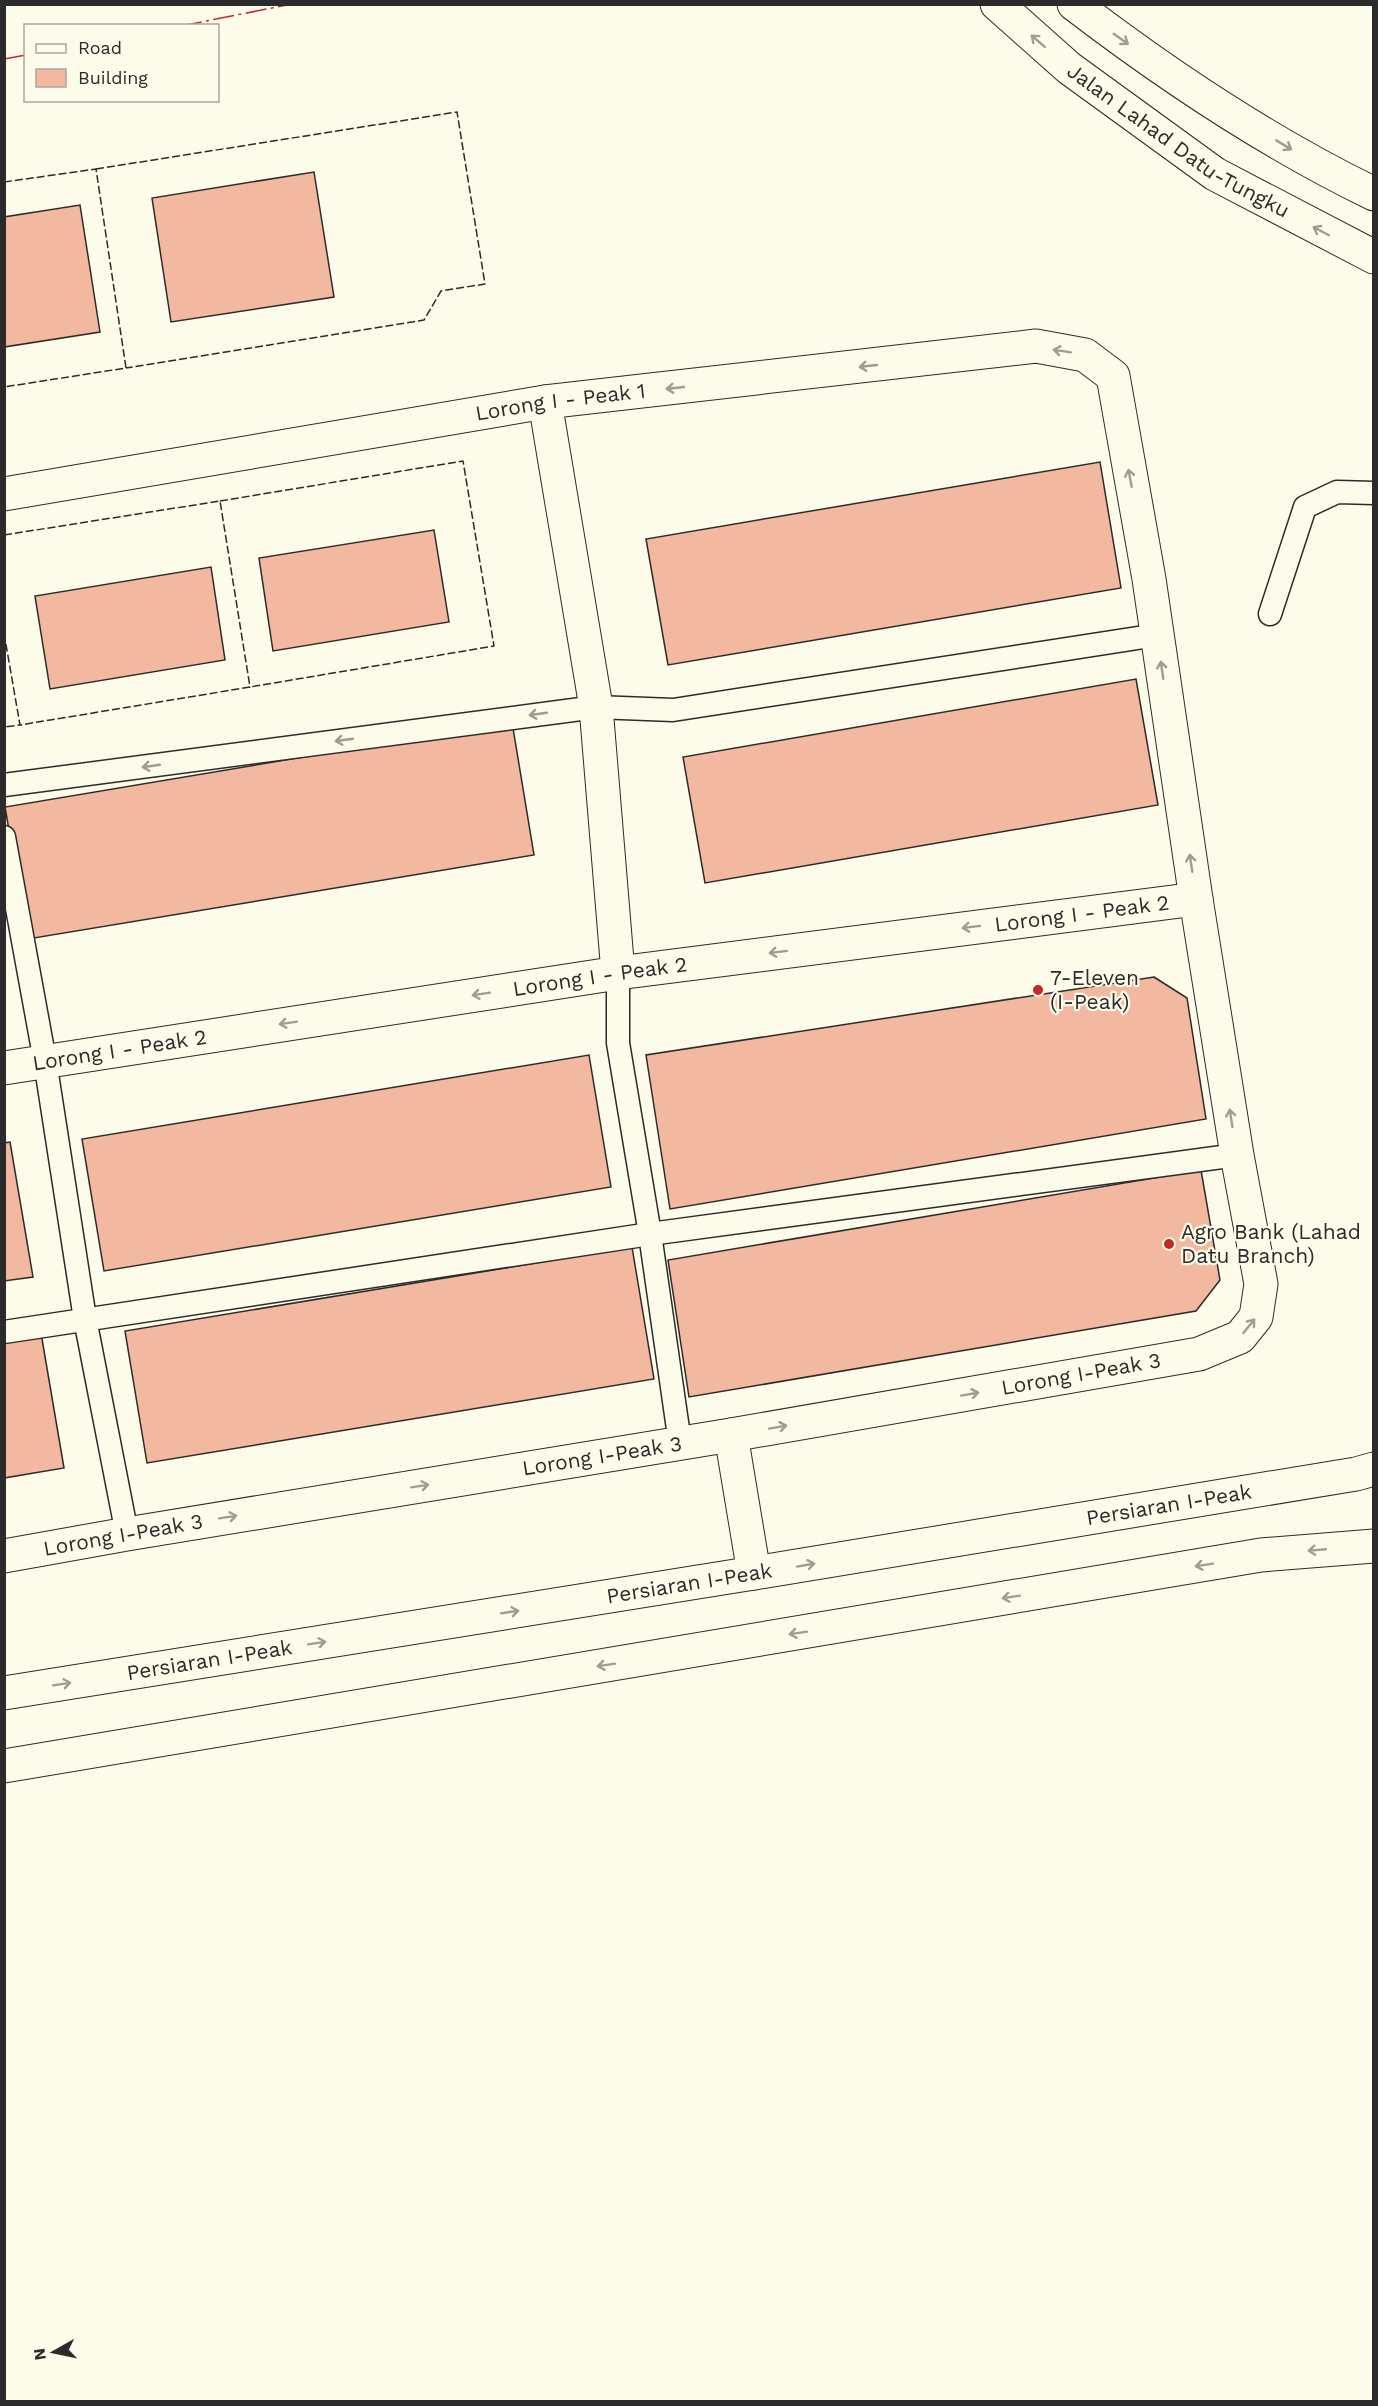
<svg xmlns="http://www.w3.org/2000/svg" width="1378" height="2406" font-family="'Work Sans',sans-serif">
	<rect width="100%" height="100%" fill="#fdfbea"/>
	<!-- building -->
	<g fill="#f2b8a0" stroke="#2b2b2b" stroke-width="1.5">
		<path d="M314,172L334,297L171,322L152,198Z"/>
		<path d="M80,205L100,332L4,347V217Z"/>
		<path d="M1100,462L1121,588L668,665L646,539Z"/>
		<path d="M434,530L449,622L273,651L259,558Z"/>
		<path d="M211,567L225,660L50,689L35,596Z"/>
		<path d="M1136,679L1158,805L705,883L683,757Z"/>
		<path d="M512,722L534,855L28,939L5,807Z"/>
		<path d="M1154,977L1187,998L1206,1119L670,1209L646,1055Z"/>
		<path d="M589,1055L611,1187L104,1271L82,1139Z"/>
		<path d="M10,1142L33,1277L4,1281V1143Z"/>
		<path d="M1201,1170L1220,1280L1196,1311L689,1397L668,1260Z"/>
		<path d="M632,1247L654,1379L147,1463L125,1331Z"/>
		<path d="M41,1333L64,1468L4,1478V1340Z"/>
	</g>
	<g fill="none" stroke-linecap="round" stroke-linejoin="round">
		<!-- lane casing -->
		<g stroke="#2b2b2b" stroke-width="25">
			<g id="lane">
				<path d="M1270,614L1305,507L1337,492L1374,493"/>
				<path d="M4,785L596,707L673,710L1157,635"/>
				<path d="M4,837L45,1061L85,1319L127,1534"/>
				<path d="M618,973V1043L650,1234L680,1443"/>
				<path d="M4,1332L650,1234L1237,1155"/>
			</g>
		</g>
		<!-- street casing -->
		<g stroke="#2b2b2b" stroke-width="35">
			<g id="street">
				<path d="M545,402L596,707L618,973"/>
				<path id="s1" d="M4,494L545,402L1036,346L1085,355L1113,376L1149,579L1196,899L1237,1155L1261,1284L1256,1317L1240,1337L1199,1354L731,1435L127,1534L4,1556"/>
				<path id="s2" d="M4,1068L618,973L1196,899"/>
				<path d="M731,1435L754,1573"/>
				<path id="s3" d="M4,1693L754,1573L1356,1474L1374,1469"/>
				<path d="M4,1766L1261,1555L1374,1546"/>
			</g>
		</g>
		<!-- secondary casing -->
		<g stroke="#2b2b2b" stroke-width="35">
			<g id="secondary">
				<path id="s4" d="M997,4L1069,68L1215,174L1374,257"/>
				<path d="M1074,4C1168,76 1267,142 1374,194"/>
			</g>
		</g>
		<!-- lane -->
		<use href="#lane" stroke="#fdfbea" stroke-width="22"/>
		<!-- street -->
		<use href="#street" stroke="#fdfbea" stroke-width="33"/>
		<!-- secondary -->
		<use href="#secondary" stroke="#fdfbea" stroke-width="33"/>
		<!-- fence -->
		<g stroke="#2b2b2b" stroke-width="1.5" stroke-dasharray="8 3" stroke-linecap="butt">
			<path d="M96,169L457,112L485,284L441,291L424,320L126,368"/>
			<path d="M4,182L96,169L126,368L4,387"/>
			<path d="M220,501L463,461L494,646L250,687"/>
			<path d="M4,535L220,501L250,687L20,725"/>
			<path d="M4,633L20,725L4,727"/>
		</g>
		<!-- power -->
		<g stroke="#c62828" stroke-width="1.5" stroke-dasharray="21 4.5 3 4.5" stroke-linecap="butt">
			<path d="M181,26L292,4"/>
			<path d="M4,59L26,55"/>
		</g>
	</g>
	<!-- one-way arrows -->
	<defs><path id="oneway-shaft" d="M-6 0H5M1.5-3L5.5 0L1.5 3" fill="none" stroke-width="1.6" stroke-linecap="round" stroke-linejoin="round" transform="scale(1.5)"/></defs>
	<g stroke="#9e9d94">
		<use href="#oneway-shaft" transform="translate(1121 39) rotate(35)"/>
		<use href="#oneway-shaft" transform="translate(1038 41) rotate(-139)"/>
		<use href="#oneway-shaft" transform="translate(1284 145) rotate(31)"/>
		<use href="#oneway-shaft" transform="translate(1321 231) rotate(-152)"/>
		<use href="#oneway-shaft" transform="translate(1062 351) rotate(-171)"/>
		<use href="#oneway-shaft" transform="translate(868 366) rotate(174)"/>
		<use href="#oneway-shaft" transform="translate(675 388) rotate(174)"/>
		<use href="#oneway-shaft" transform="translate(1130 478) rotate(-101)"/>
		<use href="#oneway-shaft" transform="translate(1162 670) rotate(-98)"/>
		<use href="#oneway-shaft" transform="translate(538 714) rotate(172)"/>
		<use href="#oneway-shaft" transform="translate(344 740) rotate(172)"/>
		<use href="#oneway-shaft" transform="translate(151 766) rotate(172)"/>
		<use href="#oneway-shaft" transform="translate(1191 863) rotate(-98)"/>
		<use href="#oneway-shaft" transform="translate(971 927) rotate(173)"/>
		<use href="#oneway-shaft" transform="translate(778 952) rotate(173)"/>
		<use href="#oneway-shaft" transform="translate(481 994) rotate(171)"/>
		<use href="#oneway-shaft" transform="translate(288 1023) rotate(171)"/>
		<use href="#oneway-shaft" transform="translate(1231 1118) rotate(-99)"/>
		<use href="#oneway-shaft" transform="translate(1249 1326) rotate(-51)"/>
		<use href="#oneway-shaft" transform="translate(970 1394) rotate(-10)"/>
		<use href="#oneway-shaft" transform="translate(778 1427) rotate(-10)"/>
		<use href="#oneway-shaft" transform="translate(420 1486) rotate(-9)"/>
		<use href="#oneway-shaft" transform="translate(228 1517) rotate(-9)"/>
		<use href="#oneway-shaft" transform="translate(1317 1550) rotate(175)"/>
		<use href="#oneway-shaft" transform="translate(806 1565) rotate(-10)"/>
		<use href="#oneway-shaft" transform="translate(1204 1565) rotate(171)"/>
		<use href="#oneway-shaft" transform="translate(1011 1597) rotate(171)"/>
		<use href="#oneway-shaft" transform="translate(510 1612) rotate(-9)"/>
		<use href="#oneway-shaft" transform="translate(798 1633) rotate(171)"/>
		<use href="#oneway-shaft" transform="translate(317 1643) rotate(-9)"/>
		<use href="#oneway-shaft" transform="translate(606 1665) rotate(171)"/>
		<use href="#oneway-shaft" transform="translate(62 1684) rotate(-9)"/>
	</g>
	<!-- markers -->
	<g fill="#c62828" stroke="#fdfbea" stroke-width="2">
		<circle cx="1038" cy="990" r="6"/>
		<circle cx="1169" cy="1244" r="6"/>
	</g>
	<g text-anchor="middle" stroke-width="4.5" stroke-linejoin="round" paint-order="stroke">
		<!-- street labels -->
		<g font-size="21" fill="#2b2b2b" stroke="#fdfbea">
			<text dy="7" stroke="none"><textPath href="#s4" startOffset="228">Jalan Lahad Datu-Tungku</textPath></text>
			<text dy="7" stroke="none"><textPath href="#s1" startOffset="564">Lorong I - Peak 1</textPath></text>
			<text dy="7" stroke="none"><textPath href="#s2" startOffset="1089">Lorong I - Peak 2</textPath></text>
			<text dy="7" stroke="none"><textPath href="#s2" startOffset="603">Lorong I - Peak 2</textPath></text>
			<text dy="7" stroke="none"><textPath href="#s2" startOffset="117">Lorong I - Peak 2</textPath></text>
			<text transform="translate(1081 1374) rotate(-10)" y="7">Lorong I-Peak 3</text>
			<text transform="translate(602 1456) rotate(-9)" y="7">Lorong I-Peak 3</text>
			<text dy="7" stroke="none"><textPath href="#s3" startOffset="1180">Persiaran I-Peak</textPath></text>
			<text transform="translate(123 1535) rotate(-10)" y="7">Lorong I-Peak 3</text>
			<text dy="7" stroke="none"><textPath href="#s3" startOffset="694">Persiaran I-Peak</textPath></text>
			<text dy="7" stroke="none"><textPath href="#s3" startOffset="208">Persiaran I-Peak</textPath></text>
		</g>
		<!-- poi labels -->
		<g font-size="21" fill="#2b2b2b" stroke="#fdfbea" text-anchor="start">
			<text x="1050" y="985">7-Eleven<tspan x="1050" dy="24">(I-Peak)</tspan></text>
			<text x="1181" y="1239">Agro Bank (Lahad<tspan x="1181" dy="24">Datu Branch)</tspan></text>
		</g>
	</g>
	<!-- border -->
	<rect width="1378" height="2406" fill="none" stroke="#2b2b2b" stroke-width="12"/>
	<!-- legend -->
	<rect x="24" y="24" width="195" height="78" fill="#fdfbea" stroke="#a9a89e" stroke-width="1.5"/>
	<rect x="36" y="44" width="30" height="9" fill="#fdfbea" stroke="#a9a89e" stroke-width="1.5"/>
	<text x="78" y="54" font-size="18" fill="#2b2b2b">Road</text>
	<rect x="36" y="69" width="30" height="18" fill="#f2b8a0" stroke="#a9a89e" stroke-width="1.5"/>
	<text x="78" y="84" font-size="18" fill="#2b2b2b">Building</text>
	<!-- north arrow -->
	<g transform="translate(54 2352) rotate(261)" stroke="#fdfbea" stroke-width="4.5" paint-order="stroke">
	<path d="M0-4.5L10 22L0 15L-10 22Z" fill="#2b2b2b"/>
	<text y="-9" font-size="16" font-weight="bold" text-anchor="middle" fill="#2b2b2b">N</text>
	</g>
</svg>
